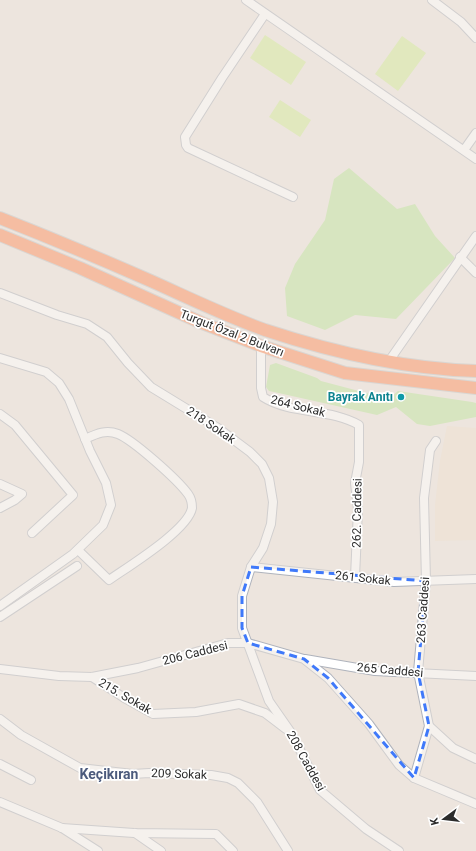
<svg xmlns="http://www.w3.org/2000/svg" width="476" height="851" font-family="Roboto,sans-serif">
	<rect width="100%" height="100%" fill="#ede5de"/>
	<!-- education -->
	<path fill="#efe0ce" d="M447,426L476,428V540L435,541V505L440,461Z"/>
	<!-- green -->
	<g fill="#bde49b">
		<path d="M349,168L397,209L415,204L435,236L455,258L396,319L355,315L325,330L287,316L285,288L295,264L325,220L334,179Z"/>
		<path d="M276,363L317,378L321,381L389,399L398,391L472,402L476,403V417L430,426L417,424L396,407L377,415L274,392L269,391L266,387L270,365Z"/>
	</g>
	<!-- pitch -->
	<g fill="#d2eb97">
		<path d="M265,35L306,62L291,85L250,58Z"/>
		<path d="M402,36L426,53L398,91L375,74Z"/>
		<path d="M280,100L311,120L300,137L269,117Z"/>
	</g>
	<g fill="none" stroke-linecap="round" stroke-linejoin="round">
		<!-- minor casing -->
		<g stroke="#afb3bc" stroke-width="10">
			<g id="minor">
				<path d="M246,0L476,159"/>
				<path d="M432,0L461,22L476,38"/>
				<path d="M265,14L222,78L185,137L186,145L188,148L293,197"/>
				<path d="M464,150L476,133"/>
				<path d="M460,257L476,273"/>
				<path d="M0,293L57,315L87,324L107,337L128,363L151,387L218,428L250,452L262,464L269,478L273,502L271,524L263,548L251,567L242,596V628L269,701L292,734L320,790L366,829L399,851"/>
				<path d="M261,346V388L263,397C291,415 330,408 359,425V462L355,483L358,509L355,577"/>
				<path d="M0,358L46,372L59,383L69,399L90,451L106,483L111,505L103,525L73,554L0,606"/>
				<path d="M389,361L476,236"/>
				<path d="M0,414L15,425L73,495L32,533"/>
				<path d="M0,484L22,494L15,500L0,508"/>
				<path d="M78,550L109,580C129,566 188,530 192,508C192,503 191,498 188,494C177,479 133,440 118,434C106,429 96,434 85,439"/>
				<path d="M251,567L394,582L476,579"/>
				<path d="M0,617L77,566"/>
				<path d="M305,659L375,671L476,676"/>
				<path d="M0,669L59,676L92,677L138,668L228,643H248L304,659L328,678L369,724L399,765L414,778L476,804"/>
				<path d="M92,677L126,699L153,714L196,712L239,704L265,713L286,729"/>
				<path d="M0,719L21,735L80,768L133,774L149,773L211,775L228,778L238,783L257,802L288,851"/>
				<path d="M429,726L453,748L476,759"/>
				<path d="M0,764L31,780"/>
				<path d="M414,778L429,726L418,672L426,581L424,498L430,450L436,441"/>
				<path d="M0,802L62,828L98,851"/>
				<path d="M62,828L134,833L216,834L233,851"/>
				<path d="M135,833L161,851"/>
			</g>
		</g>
		<!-- highway casing -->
		<g stroke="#c4c4c4" stroke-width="14">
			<g id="highway">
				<path d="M0,218C51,238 101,259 151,281C189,298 226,316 265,330C332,352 406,369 476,371"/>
				<path d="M0,235L80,268L202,323L261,346L345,373L476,388"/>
			</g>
		</g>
		<!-- minor -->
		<use href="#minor" stroke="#fff" stroke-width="8"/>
		<!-- highway -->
		<use href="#highway" stroke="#fe8c59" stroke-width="12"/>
	</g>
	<!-- marked area -->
	<path d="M0 0H476V851H0ZM251,567L426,581L418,672L429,726L414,778L328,678L304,659L248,643L242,628V596Z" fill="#ede5de" fill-opacity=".55" fill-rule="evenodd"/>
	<path fill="none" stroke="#3f79fa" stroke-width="3" stroke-dasharray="8 5" stroke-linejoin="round" d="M251,567L426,581L418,672L429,726L414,778L328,678L304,659L248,643L242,628V596Z"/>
	<!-- markers -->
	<circle fill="#0f9aa8" stroke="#fff" stroke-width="1.5" cx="401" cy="397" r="4"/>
	<g text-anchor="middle" stroke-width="3.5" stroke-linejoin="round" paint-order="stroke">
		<!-- street labels -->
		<g font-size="12" fill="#2c2c2c" stroke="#fff">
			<text transform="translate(232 333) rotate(21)" y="4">Turgut Özal 2 Bulvarı</text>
			<text transform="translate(298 406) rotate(14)" y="4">264 Sokak</text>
			<text transform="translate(211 425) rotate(34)" y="4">218 Sokak</text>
			<text transform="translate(357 513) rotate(-89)" y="4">262. Caddesi</text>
			<text transform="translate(363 578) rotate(6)" y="4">261 Sokak</text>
			<text transform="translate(423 610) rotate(-86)" y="4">263 Caddesi</text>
			<text transform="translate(195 653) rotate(-14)" y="4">206 Caddesi</text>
			<text transform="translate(390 670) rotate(5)" y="4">265 Caddesi</text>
			<text transform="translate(125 696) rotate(30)" y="4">215. Sokak</text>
			<text transform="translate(306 761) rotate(61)" y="4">208 Caddesi</text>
			<text transform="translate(179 774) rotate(2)" y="4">209 Sokak</text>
		</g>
		<!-- culture labels -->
		<g font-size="12" font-weight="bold" fill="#0d838f" stroke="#fff" text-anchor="end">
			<text x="393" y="401">Bayrak Anıtı</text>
		</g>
		<!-- quarter labels -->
		<g font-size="14" font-weight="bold" fill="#4c5b7d" stroke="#fff">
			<text x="109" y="779">Keçikıran</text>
		</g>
	</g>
	<!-- north arrow -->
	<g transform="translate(444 819) rotate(255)" stroke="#ffffff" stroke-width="3" paint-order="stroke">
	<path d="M0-3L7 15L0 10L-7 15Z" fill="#2c2c2c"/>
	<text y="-6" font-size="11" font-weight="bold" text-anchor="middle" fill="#2c2c2c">K</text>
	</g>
</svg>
